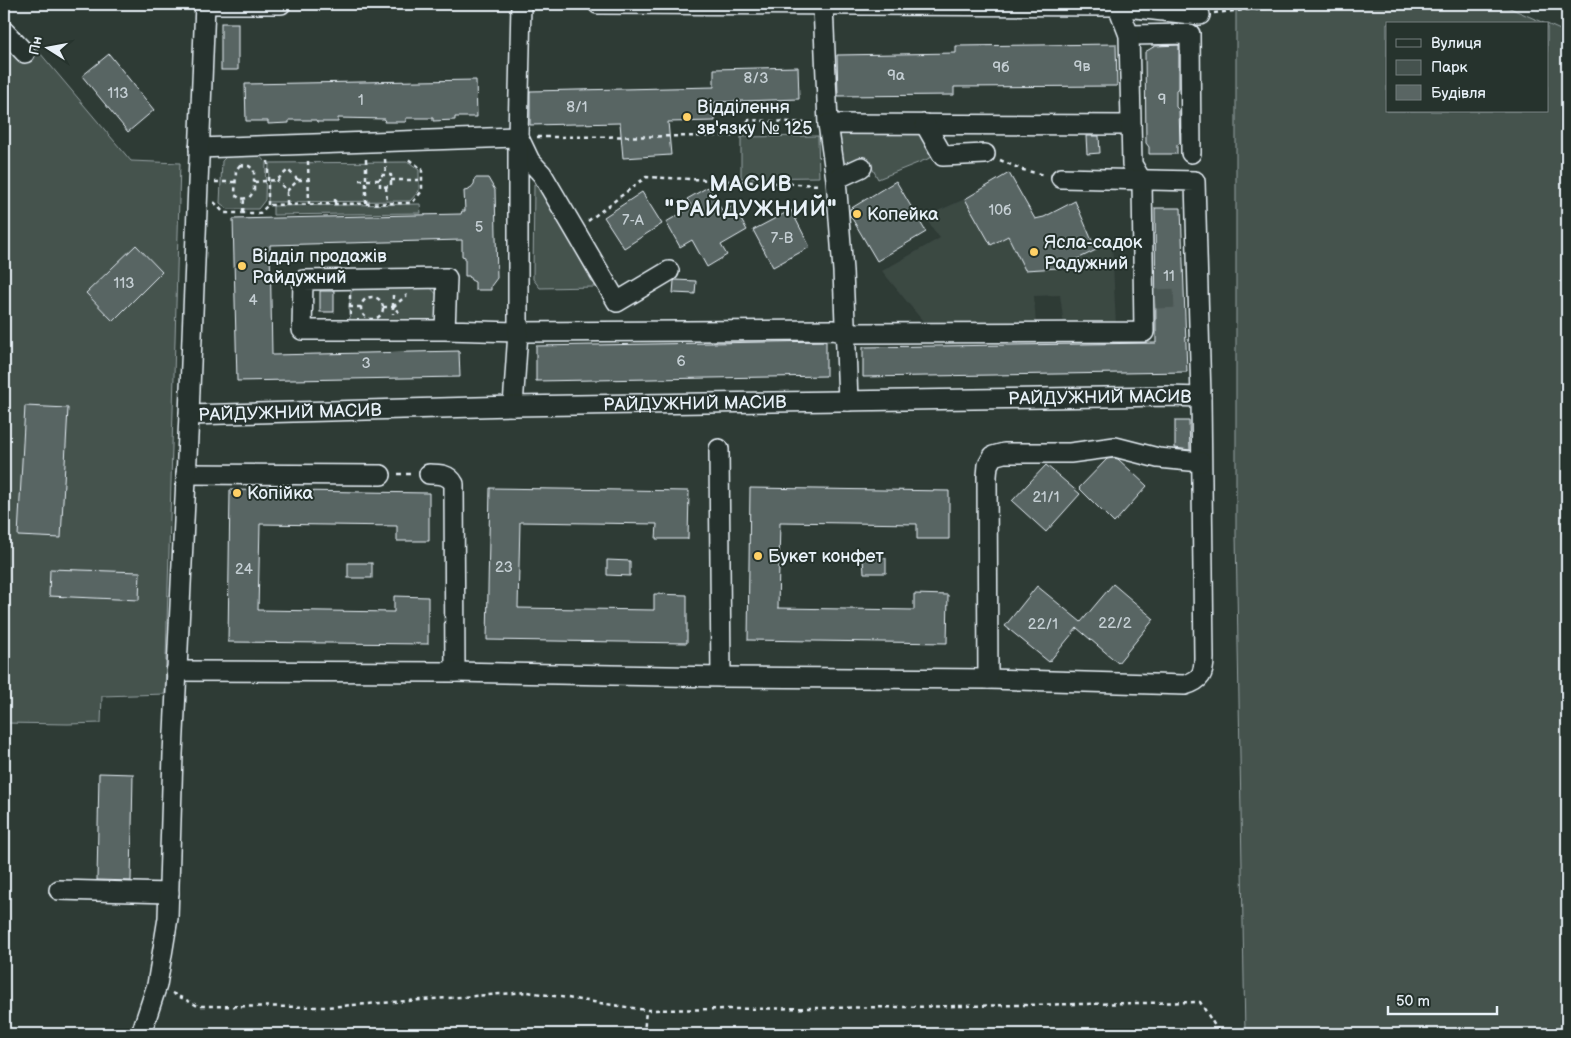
<svg xmlns="http://www.w3.org/2000/svg" width="1571" height="1038" font-family="'Balsamiq Sans',sans-serif">
	<rect width="100%" height="100%" fill="#2e3b35"/>
	<filter id="ink" filterUnits="userSpaceOnUse"><feTurbulence type="fractalNoise" baseFrequency=".02" numOctaves="2"/><feDisplacementMap in="SourceGraphic" scale="10" xChannelSelector="R" yChannelSelector="G"/><feConvolveMatrix kernelMatrix="1 2 1 2 8 2 1 2 1" color-interpolation-filters="sRGB"/></filter>
	<g filter="url(#ink)">
		<!-- built -->
		<path fill="#3b4843" d="M965,199L991,245L1036,221L1042,229L1059,268L1112,242L1116,326H1064L1060,295L1034,296L1036,326L926,325L882,271L940,238L924,217Z"/>
		<!-- green -->
		<g fill="#45524e" stroke="#96a2a3">
			<path d="M1236,4H1501L1546,24H1387V111H1547V24L1567,33V1034H1245L1236,534Z"/>
			<path d="M4,16L40,53L131,161L180,163L165,694L102,696L101,723L68,724L4,723Z"/>
			<path d="M840,130H921L935,156L878,179L867,158L841,169Z"/>
			<path d="M818,136L819,177L741,178V137Z"/>
			<path d="M258,154L266,163L265,200L258,209H228L220,203L222,161L228,155Z"/>
			<path d="M409,162L419,170V191L410,201L268,202L269,163Z"/>
			<path d="M534,184H540L595,287L540,288L533,279Z"/>
			<path d="M420,204L421,213L273,215V206Z"/>
			<path d="M359,286L430,287L439,297V316L431,324L350,321L349,307L351,292Z"/>
		</g>
		<!-- building -->
		<g fill="#596563" stroke="#e8f1f8">
			<rect x="221" y="23" width="17" height="47"/>
			<path d="M1116,44L1117,86L954,87V95L838,96L837,55L956,53V46Z"/>
			<path d="M1179,45V88L1176,90V107L1179,110L1180,143L1177,145V154H1149V147L1146,143L1145,52L1155,46Z"/>
			<path d="M109,54L154,110L128,132L82,76Z"/>
			<path d="M798,67L799,99L715,102V121L668,122L671,155L623,158L620,123L530,125V91L714,87V69Z"/>
			<path d="M476,80L477,117H455V120L433,121V118H406V122H384L385,119L338,118V122H317L316,120H289V123L268,124V121H246L245,84Z"/>
			<path d="M1086,136H1099L1100,153L1087,154Z"/>
			<path d="M1009,173L1035,219L1044,217L1075,201L1096,250L1059,268L1025,270L1008,236L991,245L965,199Z"/>
			<path d="M475,178H488L495,190L497,278L491,286V290H475V282L471,280L469,276H465V257L462,256V240L270,245L272,355L459,351L460,377L237,381L233,219L461,214L462,211H465L464,191L469,190L474,184Z"/>
			<path d="M896,181L926,232L877,261L850,215V209Z"/>
			<path d="M708,187L723,212L733,206L747,230L721,245L727,255L707,267L692,240L680,247L666,222L692,207L687,199Z"/>
			<path d="M642,192L662,224L624,248L604,217Z"/>
			<path d="M1155,208H1181L1187,372L863,377V347L1156,343Z"/>
			<path d="M791,210L810,247L773,267L753,230Z"/>
			<path d="M136,245L162,272L113,321L86,293Z"/>
			<path d="M675,280L696,281L695,294L673,293L674,281Z"/>
			<rect x="320" y="291" width="14" height="21"/>
			<path d="M826,341V376L536,381V346Z"/>
			<path d="M25,406L68,408L61,538L18,536Z"/>
			<path d="M1175,421H1189L1190,450L1175,448Z"/>
			<path d="M1114,458L1118,459L1147,486L1114,523L1079,488L1107,459Z"/>
			<path d="M1046,465L1080,494L1046,532L1012,501Z"/>
			<path d="M490,488L689,491L688,539H656L657,524L520,522L518,608L654,610V594L687,595V643L487,640Z"/>
			<path d="M750,488L949,491V539H917V524L780,522L778,608L914,610V594L948,595L947,643L748,640Z"/>
			<path d="M230,490L429,493V541H397V526L260,524L258,610L394,612V596L428,597V644L228,642Z"/>
			<path d="M863,558H886V573H864Z"/>
			<path d="M607,560L630,561V576L607,575Z"/>
			<rect x="348" y="563" width="24" height="15"/>
			<path d="M50,569L140,572L139,600L49,596Z"/>
			<path d="M1113,584L1154,619L1118,663L1077,628L1049,662L1005,626L1037,586L1081,622Z"/>
			<path d="M99,773L133,774L131,881L97,880Z"/>
		</g>
		<g fill="none" stroke-linecap="round" stroke-linejoin="round">
			<!-- minor-tunnel -->
			<path stroke="#4a5652" stroke-width="19" stroke-dasharray="19 9" stroke-linecap="butt" d="M1155,299L1182,298"/>
			<!-- minor casing -->
			<g stroke="#e8f1f8" stroke-width="22">
				<g id="minor">
					<path d="M205,4H281"/>
					<path d="M598,4L1117,6L1200,15"/>
					<path d="M823,5L828,124L836,179L843,271L848,401"/>
					<path d="M4,31L25,53"/>
					<path d="M1129,35L1190,34L1191,153"/>
					<path d="M828,124L1131,125"/>
					<path d="M925,124L943,156L985,154"/>
					<path d="M520,140L530,161L542,174L617,302L669,271"/>
					<path d="M199,148L518,137"/>
					<path d="M836,179L862,167"/>
					<path d="M445,330L447,278L303,280L302,330H445L518,332L833,330L846,333L1144,332L1142,181L1132,164L1129,35L1117,4"/>
					<path d="M513,406L518,332V137L521,4"/>
					<path id="s1" d="M189,415L513,406L1167,396L1201,397"/>
					<path d="M719,449L721,677"/>
					<path d="M186,474L381,475"/>
					<path d="M429,474C439,474 449,474 454,484L455,672"/>
					<path d="M176,671L455,672L721,677L988,679L1185,685C1201,680 1204,674 1204,658L1201,397L1195,181L1061,178"/>
					<path d="M988,679L987,476L988,465L993,456L1004,453H1070L1115,447L1158,458L1201,462"/>
					<path d="M59,890L169,893"/>
					<path d="M141,1034L157,985L168,918L173,754L189,415L205,4"/>
				</g>
			</g>
			<!-- path -->
			<g stroke="#e8f1f8" stroke-width="2.5" stroke-dasharray="4 4" stroke-linecap="butt">
				<path d="M1214,13L1295,5"/>
				<path d="M537,137L733,136L749,120L812,123"/>
				<path d="M366,159V203"/>
				<path d="M385,159L386,175"/>
				<path d="M1000,160L1023,170L1045,175"/>
				<path d="M268,161V205"/>
				<path d="M308,161L309,204"/>
				<path d="M240,165L249,166L254,170V191L249,198L241,199L235,195L236,170Z"/>
				<path d="M298,180H312"/>
				<path d="M359,180H380V187L391,186V175H380V180"/>
				<path d="M391,180H422"/>
				<path d="M215,182H235"/>
				<path d="M254,182L277,180L288,170L298,180L287,191L277,180"/>
				<path d="M386,187L387,203"/>
				<path d="M335,199V204"/>
				<path d="M214,202L224,213H260L268,205L412,203L422,191V169L408,159H405"/>
				<path d="M287,204V191"/>
				<path d="M243,212L244,199"/>
				<path d="M588,221L646,177L820,185"/>
				<path d="M393,295V307L400,313"/>
				<circle cx="372" cy="308" r="11"/>
				<path d="M349,307H361"/>
				<path d="M383,307H393V314"/>
				<path d="M393,307L407,295"/>
				<path d="M350,315V295"/>
				<path d="M398,474H412"/>
				<path d="M172,993L198,1006L327,1007L528,992L646,1010L902,1007L1200,1002L1220,1034"/>
				<path d="M644,1034L646,1010"/>
			</g>
			<!-- minor -->
			<use href="#minor" stroke="#26332d" stroke-width="19"/>
		</g>
	</g>
	<!-- markers -->
	<g fill="#ffd166" stroke="#26332d" stroke-width="2">
		<circle cx="687" cy="117" r="5"/>
		<circle cx="857" cy="214" r="5"/>
		<circle cx="1034" cy="252" r="5"/>
		<circle cx="242" cy="266" r="5"/>
		<circle cx="237" cy="493" r="5"/>
		<circle cx="758" cy="556" r="5"/>
	</g>
	<g text-anchor="middle" stroke-width="4" stroke-linejoin="round" paint-order="stroke">
		<!-- number labels -->
		<g font-size="15" fill="#c4ced3">
			<text x="1082" y="71">9в</text>
			<text x="1001" y="72">9б</text>
			<text x="896" y="80">9а</text>
			<text x="756" y="83">8/3</text>
			<text x="118" y="98">113</text>
			<text x="1162" y="104">9</text>
			<text x="361" y="105">1</text>
			<text x="577" y="112">8/1</text>
			<text x="1000" y="215">10б</text>
			<text x="633" y="225">7-А</text>
			<text x="479" y="232">5</text>
			<text x="782" y="243">7-В</text>
			<text x="1169" y="281">11</text>
			<text x="124" y="288">113</text>
			<text x="253" y="305">4</text>
			<text x="681" y="366">6</text>
			<text x="366" y="368">3</text>
			<text x="1046" y="502">21/1</text>
			<text x="504" y="572">23</text>
			<text x="244" y="574">24</text>
			<text x="1115" y="628">22/2</text>
			<text x="1043" y="629">22/1</text>
		</g>
		<!-- poi labels -->
		<g font-size="18" fill="#e8f1f8" stroke="#26332d" text-anchor="start">
			<text x="697" y="113">Відділення<tspan x="697" dy="21">зв'язку № 125</tspan></text>
			<text x="867" y="220">Копейка</text>
			<text x="1044" y="248">Ясла-садок<tspan x="1044" dy="21">Радужний</tspan></text>
			<text x="252" y="262">Відділ продажів<tspan x="252" dy="21">Райдужний</tspan></text>
			<text x="247" y="499">Копійка</text>
			<text x="768" y="562">Букет конфет</text>
		</g>
		<!-- street labels -->
		<g font-size="18" fill="#e8f1f8" stroke="#26332d">
			<text dy="6" stroke="none"><textPath href="#s1" startOffset="911">РАЙДУЖНИЙ МАСИВ</textPath></text>
			<text dy="6" stroke="none"><textPath href="#s1" startOffset="506">РАЙДУЖНИЙ МАСИВ</textPath></text>
			<text dy="6" stroke="none"><textPath href="#s1" startOffset="101">РАЙДУЖНИЙ МАСИВ</textPath></text>
		</g>
		<!-- district labels -->
		<g font-size="22" font-weight="bold" letter-spacing="1" fill="#e8f1f8" stroke="#26332d">
			<text x="751" y="191">МАСИВ<tspan x="751" dy="25">"РАЙДУЖНИЙ"</tspan></text>
		</g>
	</g>
	<!-- margin -->
	<rect width="1571" height="1038" fill="none" stroke="#26332d" stroke-width="20"/>
	<rect x="10" y="10" width="1551" height="1018" fill="none" stroke="#e8f1f8" stroke-width="2" filter="url(#ink)"/>
	<!-- legend -->
	<rect x="1386" y="22" width="162" height="90" fill="#26332d" stroke="#747f7e"/>
	<rect x="1396" y="39" width="25" height="8" fill="#26332d" stroke="#747f7e"/>
	<text x="1431" y="48" font-size="15" fill="#e8f1f8">Вулиця</text>
	<rect x="1396" y="60" width="25" height="15" fill="#45524e" stroke="#747f7e"/>
	<text x="1431" y="72" font-size="15" fill="#e8f1f8">Парк</text>
	<rect x="1396" y="85" width="25" height="15" fill="#596563" stroke="#747f7e"/>
	<text x="1431" y="98" font-size="15" fill="#e8f1f8">Будівля</text>
	<!-- north arrow -->
	<g transform="translate(48 48) rotate(281)" stroke="#26332d" stroke-width="4" paint-order="stroke">
	<path d="M0-4L9 19L0 12L-9 19Z" fill="#e8f1f8"/>
	<text y="-8" font-size="14" font-weight="bold" text-anchor="middle" fill="#e8f1f8">Пн</text>
	</g>
	<!-- scale -->
	<path d="M1388 1006v8h109v-8" fill="none" stroke="#e8f1f8" stroke-width="2.5"/>
	<text x="1396" y="1006" font-size="15" fill="#e8f1f8" stroke="#26332d" stroke-width="4" paint-order="stroke">50 m</text>
</svg>
